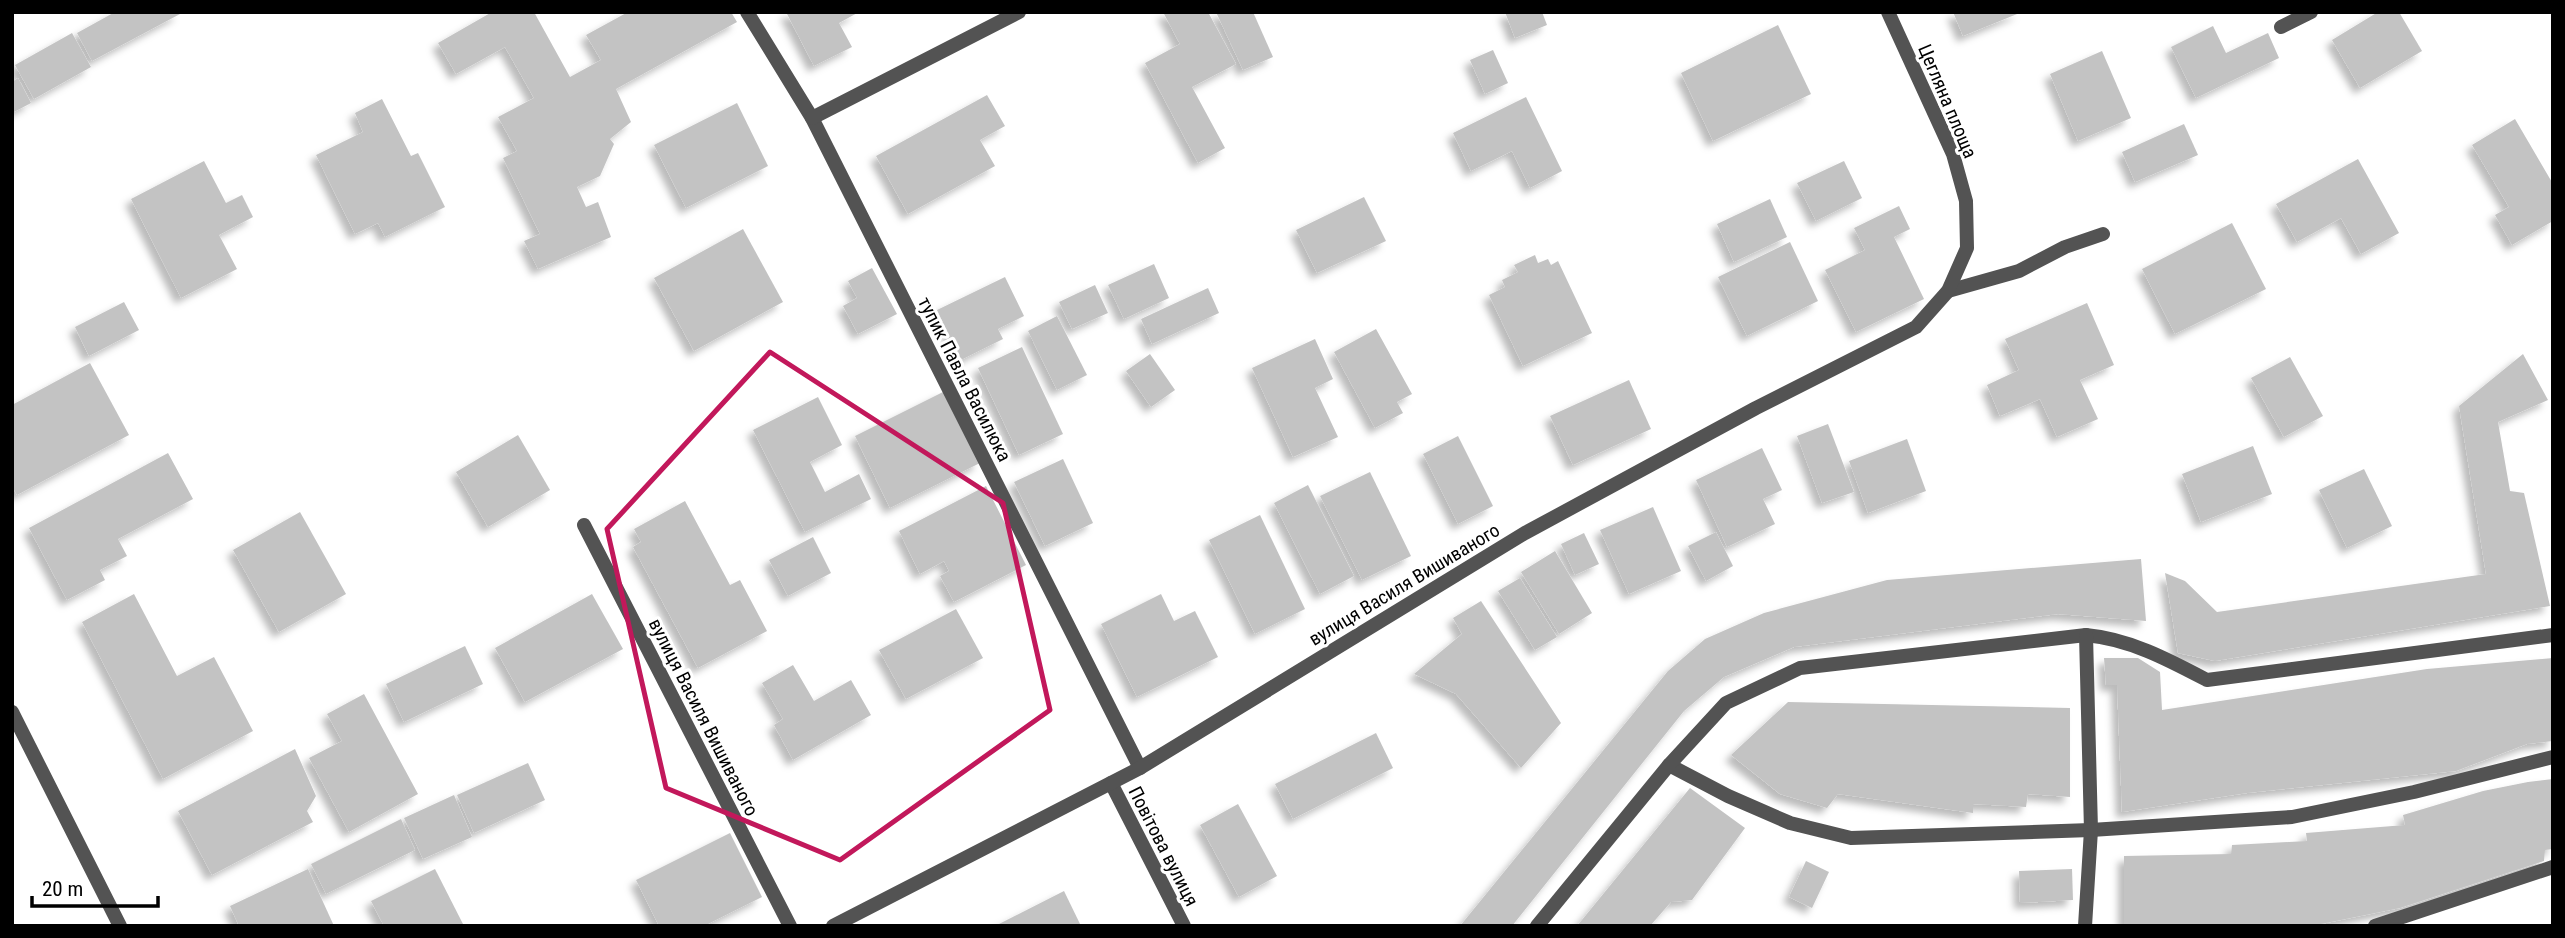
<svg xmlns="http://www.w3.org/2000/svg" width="2565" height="938" font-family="'Roboto Condensed',sans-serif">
	<defs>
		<filter id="shadow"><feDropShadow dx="-6" dy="6" stdDeviation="3.5" flood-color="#0004"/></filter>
	</defs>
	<rect width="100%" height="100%" fill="#fff"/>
	<!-- building -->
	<g fill="#c3c3c3" filter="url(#shadow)">
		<path d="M115,12H179L180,14L92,61L77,33Z"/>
		<path d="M492,12H534L570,77L601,60L586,35L628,12H731L737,22L616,89L631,122L610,139L614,144L600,176L577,187L586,207L598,202L611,237L538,269L524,241L540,234L503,158L517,151L498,117L534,98L505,47L456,74L438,43Z"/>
		<path d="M786,12H859L839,23L852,47L814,66Z"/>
		<path d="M1163,12H1208L1236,64L1192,87L1225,148L1198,163L1145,63L1180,44Z"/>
		<path d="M1216,12H1253L1273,57L1243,70Z"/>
		<path d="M1505,12H1542L1547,25L1515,38Z"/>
		<path d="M1953,12H2022L1963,36Z"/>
		<path d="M2378,12H2399L2422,51L2360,88L2332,40Z"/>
		<path d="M1778,25L1811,94L1713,141L1681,73Z"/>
		<path d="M2213,26L2226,53L2268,33L2279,58L2196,98L2171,47Z"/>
		<path d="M72,33L91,67L34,99L15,65Z"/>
		<path d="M1493,50L1508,83L1485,94L1470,60Z"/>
		<path d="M2102,51L2131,118L2078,141L2050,74Z"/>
		<path d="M18,78L31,103L12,113V82Z"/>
		<path d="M987,95L1005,126L980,140L995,166L908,214L876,156Z"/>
		<path d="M1526,97L1562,171L1530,188L1512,151L1471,171L1453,133Z"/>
		<path d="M382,99L411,156L418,153L445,207L385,237L378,223L355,234L316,155L363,132L355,113Z"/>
		<path d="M737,103L768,166L686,208L654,145Z"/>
		<path d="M2515,119L2553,184V221L2512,245L2495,215L2509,207L2472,145Z"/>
		<path d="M2184,124L2198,155L2135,182L2122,152Z"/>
		<path d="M2358,159L2399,233L2361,254L2341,218L2297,242L2276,204Z"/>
		<path d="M204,161L226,203L242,195L253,217L219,235L237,269L181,298L131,199Z"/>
		<path d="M1844,161L1862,198L1816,221L1797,183Z"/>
		<path d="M1364,197L1386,241L1317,273L1296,230Z"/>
		<path d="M1770,199L1787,237L1734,262L1717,224Z"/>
		<path d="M1899,206L1910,229L1894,237L1924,299L1856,332L1825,270L1865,250L1854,228Z"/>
		<path d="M2232,223L2266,289L2175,334L2142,269Z"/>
		<path d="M743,229L783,302L694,351L654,278Z"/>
		<path d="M1790,242L1818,301L1747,336L1718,277Z"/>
		<path d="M1535,255L1538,263L1548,259L1551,265L1558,261L1592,333L1523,366L1489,295L1505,287L1502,280L1518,272L1514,265Z"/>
		<path d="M1154,264L1169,298L1124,319L1108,285Z"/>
		<path d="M872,268L897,314L858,334L843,306L857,298L848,281Z"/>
		<path d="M1005,277L1024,316L998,329L1003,339L961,360L937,310Z"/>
		<path d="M1095,285L1108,313L1072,329L1059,302Z"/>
		<path d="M1208,288L1219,313L1152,344L1141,319Z"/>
		<path d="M124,302L139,330L89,356L75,327Z"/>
		<path d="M2087,303L2114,365L2080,380L2098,419L2057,437L2040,399L2000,416L1987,385L2019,370L2005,339Z"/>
		<path d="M1057,316L1087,375L1057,390L1028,331Z"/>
		<path d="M1376,329L1412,394L1397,402L1403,413L1375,428L1334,352Z"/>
		<path d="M1315,339L1333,379L1315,388L1338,437L1293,457L1252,368Z"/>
		<path d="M1022,347L1063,434L1019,455L978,368Z"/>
		<path d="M1150,354L1175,390L1151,407L1126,371Z"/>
		<path d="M2523,354L2548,400L2498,422L2510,491L2524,493L2550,606L2215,661L2178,653L2165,573L2185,581L2217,612L2486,574L2459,406Z"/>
		<path d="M2290,357L2323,416L2284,437L2251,378Z"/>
		<path d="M90,363L129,435L17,495L12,486V405Z"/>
		<path d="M1629,380L1651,429L1573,465L1550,416Z"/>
		<path d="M945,391L980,463L890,508L855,436Z"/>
		<path d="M818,397L842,445L810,462L825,492L859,474L871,499L805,532L753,430Z"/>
		<path d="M1828,424L1854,492L1822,503L1797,436Z"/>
		<path d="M518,435L550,490L488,527L456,472Z"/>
		<path d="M1458,436L1493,506L1458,524L1423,454Z"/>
		<path d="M1907,439L1926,491L1868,513L1849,461Z"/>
		<path d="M2253,446L2272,494L2201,522L2182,474Z"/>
		<path d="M1762,448L1782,490L1763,499L1775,524L1727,547L1696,480Z"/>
		<path d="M168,453L193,499L118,539L127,556L100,570L105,580L67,600L29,528Z"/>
		<path d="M1063,459L1093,523L1045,546L1014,482Z"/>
		<path d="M2364,469L2392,526L2347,548L2319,490Z"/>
		<path d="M1370,472L1411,556L1362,580L1320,496Z"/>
		<path d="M1308,485L1354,576L1320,594L1274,503Z"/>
		<path d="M986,486L1026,565L954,602L940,576L949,571L944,561L920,574L899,531Z"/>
		<path d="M685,501L730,585L740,580L767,631L698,668L633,547L641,542L634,529Z"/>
		<path d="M1653,507L1681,571L1629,594L1600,530Z"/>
		<path d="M300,512L346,594L279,632L233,550Z"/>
		<path d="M1260,515L1305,609L1255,634L1209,540Z"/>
		<path d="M1716,532L1733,566L1706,581L1688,546Z"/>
		<path d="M1584,533L1599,564L1575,575L1561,544Z"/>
		<path d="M813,537L831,573L788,596L769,560Z"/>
		<path d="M1555,551L1592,613L1559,634L1521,572Z"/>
		<path d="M2141,559L2146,621L2058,614L1794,647L1724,677L1684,711L1512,926H1460L1668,671L1705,639L1764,613L1887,580Z"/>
		<path d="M1520,578L1557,637L1535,650L1498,591Z"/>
		<path d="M134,594L177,676L214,657L253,731L163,779L82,622Z"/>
		<path d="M592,594L623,649L525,702L495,648Z"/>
		<path d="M1161,594L1174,621L1195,611L1218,657L1137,697L1101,624Z"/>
		<path d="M1481,601L1561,723L1521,768L1456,694L1414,674L1462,634L1453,618Z"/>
		<path d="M956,609L983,658L906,699L879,650Z"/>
		<path d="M465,646L483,684L404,722L386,684Z"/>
		<path d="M2104,658H2138L2160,672L2162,710L2427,669L2553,658V741L2527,744L2456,771L2247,793L2122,812L2117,685H2106Z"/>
		<path d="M793,665L814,701L851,680L871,715L793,760L774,725L783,719L762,683Z"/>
		<path d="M364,694L418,794L349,832L309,758L342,741L327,714Z"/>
		<path d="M1788,702L2070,708V797L2028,794L2026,807L1973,804V813L1838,794L1827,808L1780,794L1731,755Z"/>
		<path d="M1376,733L1393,768L1293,819L1275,784Z"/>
		<path d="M295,749L316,796L307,811L313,822L212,875L178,811Z"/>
		<path d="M528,763L545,800L474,833L457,795Z"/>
		<path d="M2553,779V849L2545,850L2544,861L2400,908L2311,926H2124V856L2231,854L2232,845L2307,841L2306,833L2405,825L2403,815L2483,791L2528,782Z"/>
		<path d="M1690,788L1745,828L1692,900L1671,902L1650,926H1577Z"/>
		<path d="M454,795L472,837L423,859L404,818Z"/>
		<path d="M1238,804L1277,876L1239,897L1200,825Z"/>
		<path d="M401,819L415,850L326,894L311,864Z"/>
		<path d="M730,833L762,897L704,926H659L636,880Z"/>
		<path d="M1806,861L1829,872L1812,908L1789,897Z"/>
		<path d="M308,869L334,926H239L230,906Z"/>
		<path d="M435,869L464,926H384L371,901Z"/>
		<path d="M2072,869L2073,900L2020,903L2019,871Z"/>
		<path d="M1064,891L1081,926H995Z"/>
	</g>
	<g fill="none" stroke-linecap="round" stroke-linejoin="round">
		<!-- service -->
		<g stroke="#535353" stroke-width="14">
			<path d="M2281,27L2311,12"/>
			<path d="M1948,291L2019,271L2065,247L2103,234"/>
			<path d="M1669,765L1728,796L1790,823L1851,838L2091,830L2292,817L2414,792L2553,757"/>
			<path d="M1537,926L1669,765L1726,703L1800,668L2086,635C2130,639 2169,660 2207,680L2553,635"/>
			<path d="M2085,926L2091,830L2086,635"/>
			<path d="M2375,926L2553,867"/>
		</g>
		<!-- minor -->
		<g stroke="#535353" stroke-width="14">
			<path d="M747,12L812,118L1140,768"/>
			<path d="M812,118L1019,12"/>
			<path d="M584,525L790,926"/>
			<path d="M12,712L120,926"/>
			<path d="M1111,783L1184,926"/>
			<path d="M833,926L1140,768L1525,533L1756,408L1916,327L1948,291L1967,248L1966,201L1953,154L1888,12"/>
		</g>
	</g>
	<!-- marked area -->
	<path fill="none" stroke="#c2185b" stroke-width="5" stroke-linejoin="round" d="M770,352L1003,503L1050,710L840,860L666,788L607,529Z"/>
	<g text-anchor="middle" stroke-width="6" stroke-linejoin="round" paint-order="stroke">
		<!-- street labels -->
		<g font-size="19" fill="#000" stroke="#fff">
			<text transform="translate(1948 101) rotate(67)" y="7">Цегляна площа</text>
			<text transform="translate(965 379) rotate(63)" y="7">тупик Павла Василюка</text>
			<text transform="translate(1404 584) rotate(-31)" y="7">вулиця Василя Вишиваного</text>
			<text transform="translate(704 717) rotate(63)" y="7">вулиця Василя Вишиваного</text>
			<text transform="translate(1164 846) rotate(63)" y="7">Повітова вулиця</text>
		</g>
	</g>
	<!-- border -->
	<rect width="2565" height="938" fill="none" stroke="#000000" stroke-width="28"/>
	<!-- scale -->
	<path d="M32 896v10h126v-10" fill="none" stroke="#000000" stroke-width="3.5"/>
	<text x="42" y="896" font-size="21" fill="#000000" stroke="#ffffff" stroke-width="5" paint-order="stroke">20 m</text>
</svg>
